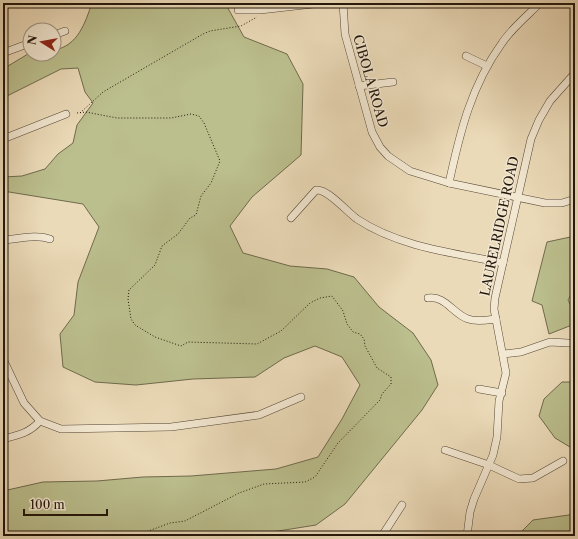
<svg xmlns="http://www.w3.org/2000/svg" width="578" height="539" font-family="'Libre Caslon Text',serif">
	<rect width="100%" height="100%" fill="#ebdab8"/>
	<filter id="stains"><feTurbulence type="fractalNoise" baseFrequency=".005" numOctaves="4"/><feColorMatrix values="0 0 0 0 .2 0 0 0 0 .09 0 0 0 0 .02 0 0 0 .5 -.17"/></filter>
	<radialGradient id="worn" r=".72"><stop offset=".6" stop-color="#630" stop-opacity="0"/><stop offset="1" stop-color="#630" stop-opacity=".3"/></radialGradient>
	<!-- green -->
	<g fill="#bbbe8d" stroke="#6f6a4c">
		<path d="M92,3H225L244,37L287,54L303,84L301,155L252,197L230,226L243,253L290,266L327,269L354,277L379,307L413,333L431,360L438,385L422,410L345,504L316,525L272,532L263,536H3V491L43,482L97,481L143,477L191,476L276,469L318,457L342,419L360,385L342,357L315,346L284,358L255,377L193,379L136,385L95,382L63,367L60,334L74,315L78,282L99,227L83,204L3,191V177L22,176L45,169L58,154L73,143L77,125L93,103L85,92L78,68L61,69L3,98V69L28,54H54V50C78,46 85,23 92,3Z"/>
		<path d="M575,236V288L568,300L573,310H575V326L572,325L549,334L542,305L532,301L547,242Z"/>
		<path d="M562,382H575V450L555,438L539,416L544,399Z"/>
		<path d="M575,512V536L518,535L533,520L569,515Z"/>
	</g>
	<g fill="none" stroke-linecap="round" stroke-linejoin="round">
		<!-- minor casing -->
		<g stroke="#554736" stroke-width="8">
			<g id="minor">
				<path d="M343,3L345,34L372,132L380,147L388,156L410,171L449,183L545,203H562L575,199"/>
				<path d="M238,10H260L322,3H345"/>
				<path d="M54,35L65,31"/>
				<path d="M3,53L30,43"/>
				<path d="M466,56L487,66"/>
				<path d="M359,86L393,82"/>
				<path d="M3,139L66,114"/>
				<path d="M449,183C460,132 471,86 502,43C512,28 527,16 540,3"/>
				<path d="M291,218L316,190C327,188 347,212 357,219C399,247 454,253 503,263"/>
				<path d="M3,240C19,239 35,234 50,239"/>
				<path d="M428,298C445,295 453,314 468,319C477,322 487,320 496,319"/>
				<path d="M504,354L521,352L550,342L568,343"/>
				<path d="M3,359L24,403L40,421L61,429L171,427L259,415L301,397"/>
				<path d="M479,389L502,393"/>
				<path d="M3,439C19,435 29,433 40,421"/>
				<path d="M445,450L489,465L519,479L533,478L563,461"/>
				<path d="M382,536L402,505"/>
				<path d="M467,536L470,512L474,499L493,455L497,437L499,401L506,373L494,309L495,298L531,139L539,120L550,101L575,73"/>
			</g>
		</g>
		<!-- major casing -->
		<g stroke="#23160b" stroke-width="10">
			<path id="major" d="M3,5L8,3"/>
		</g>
		<!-- path -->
		<g stroke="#23160b" stroke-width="1" stroke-dasharray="1 2" stroke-linecap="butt">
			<path d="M77,113L86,112L117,118H171L191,114L199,116L204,123L220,161L211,183L201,196L196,215L190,218L178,234L162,246L155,265L129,290L128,299L131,319L135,325L155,337L181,346L188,342L257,344L281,331L310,303L320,298L332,296L343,311L347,324L353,332L360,334L364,339L365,346L377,368L391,377V384L382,394L380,400L338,443L315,477L305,482L264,484L239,493L185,521L170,523L135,536"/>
			<path d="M80,113L103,92L203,34L210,31L241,26L257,17"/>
		</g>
		<!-- minor -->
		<use href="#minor" stroke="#f2e7d1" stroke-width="7"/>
		<!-- major -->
		<use href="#major" stroke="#ebdab8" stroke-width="9"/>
	</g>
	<g text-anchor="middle" stroke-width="3" stroke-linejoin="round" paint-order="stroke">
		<!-- street labels -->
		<g font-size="13" fill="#23160b" stroke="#f2e7d1">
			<text transform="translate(371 81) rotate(74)" y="5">CIBOLA ROAD</text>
			<text transform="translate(499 226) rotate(-78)" y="5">LAURELRIDGE ROAD</text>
		</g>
	</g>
	<!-- margin -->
	<rect width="578" height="539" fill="none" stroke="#ebdab8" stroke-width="16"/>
	<rect x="4" y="4" width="570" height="531" fill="none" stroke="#23160b" stroke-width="2"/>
	<rect x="8" y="8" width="562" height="523" fill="none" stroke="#23160b"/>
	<!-- north arrow -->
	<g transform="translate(42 42) rotate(281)"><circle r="19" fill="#f2e7d1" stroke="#9f9382"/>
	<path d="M0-3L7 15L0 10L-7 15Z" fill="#8f2418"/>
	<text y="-6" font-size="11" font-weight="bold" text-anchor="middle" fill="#23160b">N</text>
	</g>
	<!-- scale -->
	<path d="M24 509v6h83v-6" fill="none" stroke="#23160b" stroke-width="2"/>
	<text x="30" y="509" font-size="12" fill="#23160b" stroke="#f2e7d1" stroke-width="3" paint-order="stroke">100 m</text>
	<rect width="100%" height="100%" filter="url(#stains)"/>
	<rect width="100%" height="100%" fill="url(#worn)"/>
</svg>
